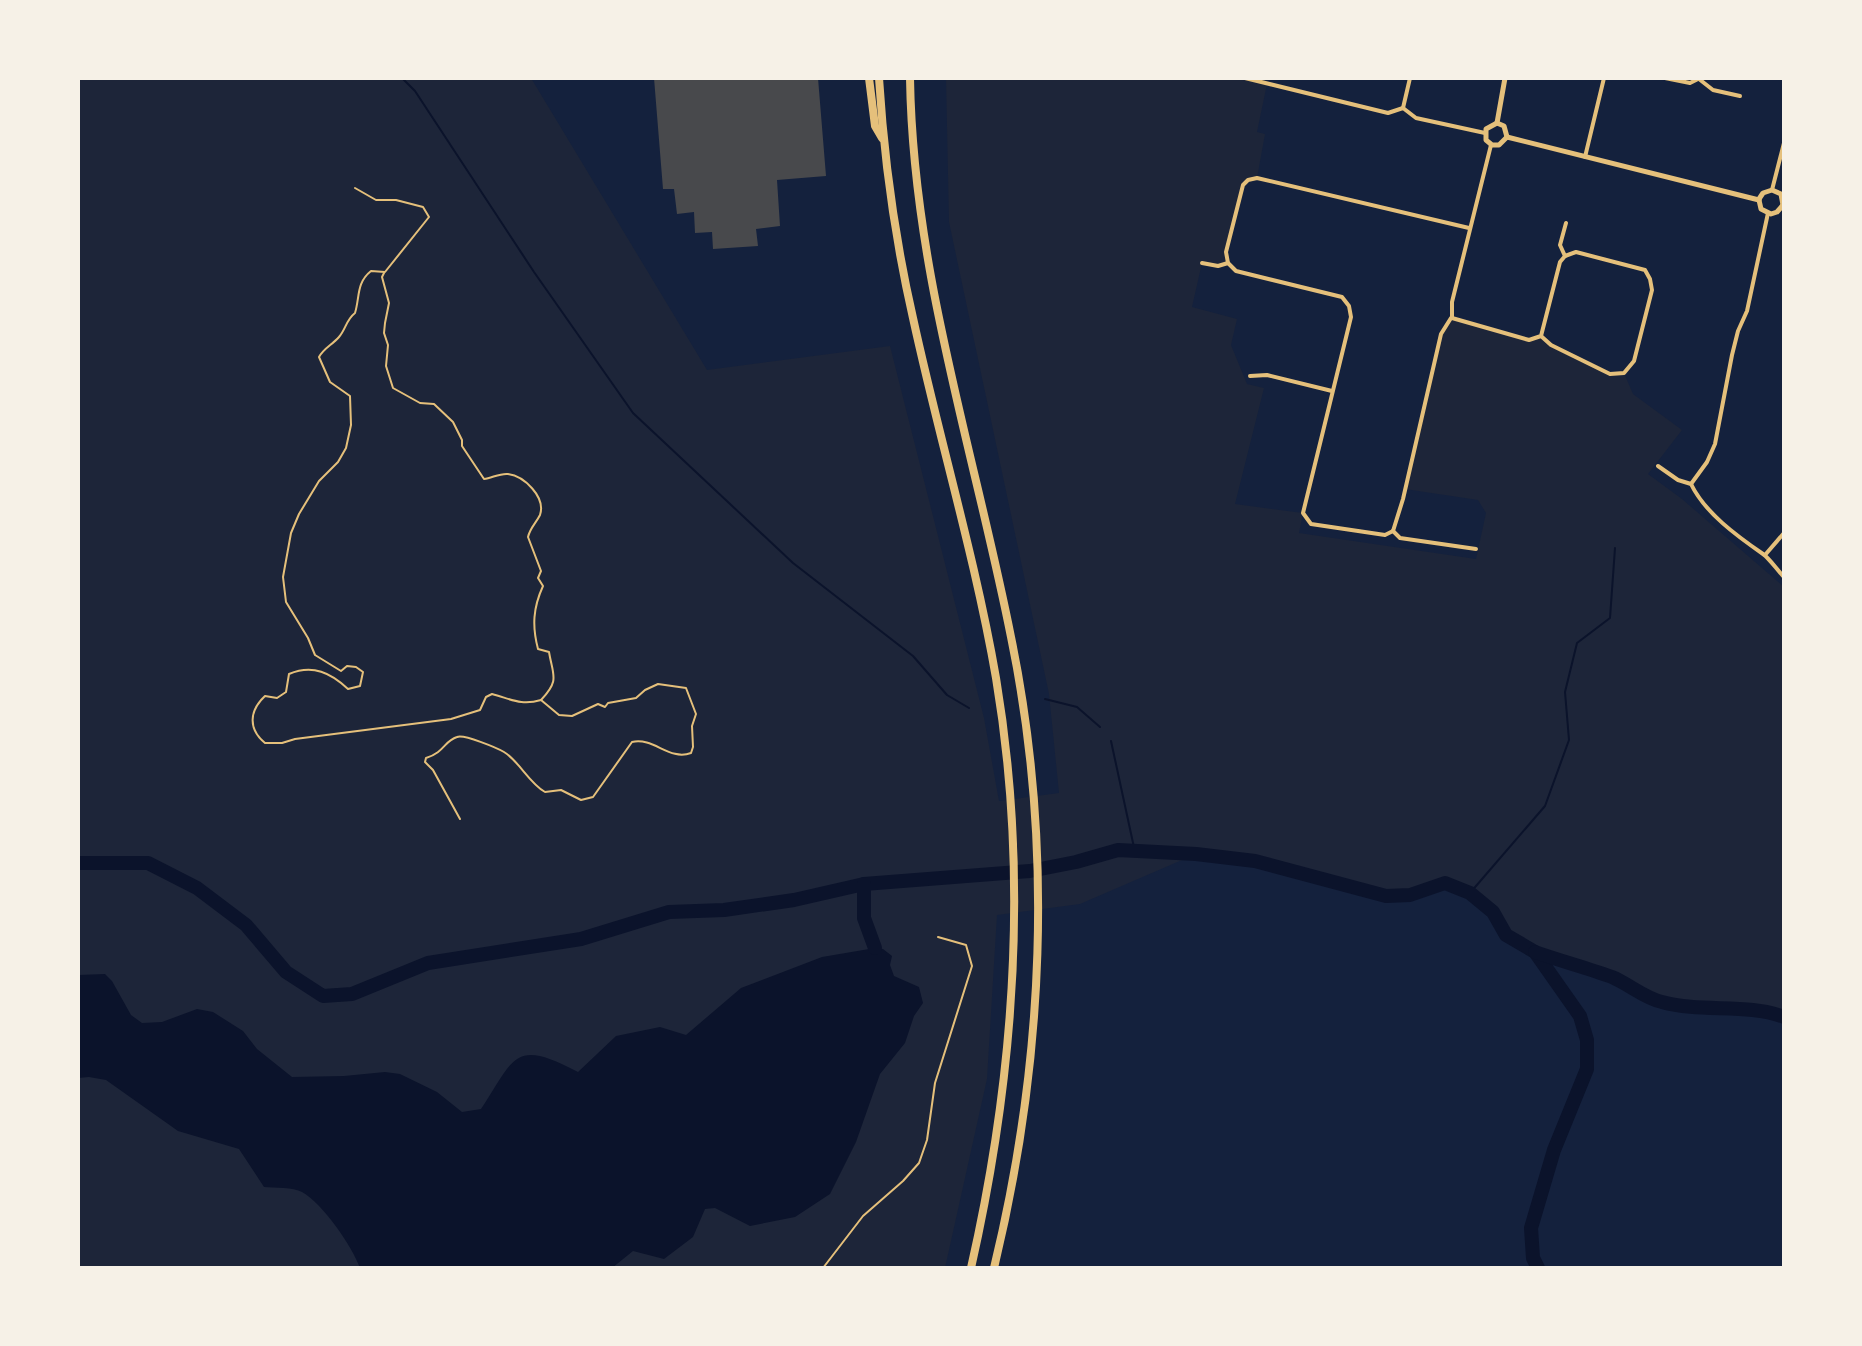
<svg xmlns="http://www.w3.org/2000/svg" width="1862" height="1346" font-family="'DM Sans',sans-serif">
	<rect width="100%" height="100%" fill="#14213d"/>
	<!-- green -->
	<path fill="#1d2539" d="M78,78H531L707,370L890,346L984,718L999,801L1059,793L1049,694L949,222L946,78H1245L1267,84L1257,132L1265,134L1257,178L1248,180L1243,185L1226,252L1228,263L1218,266L1202,263L1192,307L1237,319L1231,345L1247,384L1264,388L1235,504L1303,513L1299,533L1476,559L1486,513L1478,500L1405,489L1441,334L1452,318L1529,340L1541,336L1551,345L1610,374L1624,373L1633,394L1682,430L1648,474L1682,499L1784,587V1017L1765,1010L1684,1007L1657,1001L1615,978L1535,952L1506,935L1493,912L1470,893L1445,883L1410,895L1386,896L1255,861L1196,854L1080,904L997,915L987,1079L945,1268H78Z"/>
	<!-- water -->
	<path fill="#0b132b" d="M875,948L883,949L892,956L890,965L894,976L919,987L923,1003L914,1016L905,1043L880,1074L856,1142L830,1194L795,1217L750,1226L715,1208L705,1209L693,1237L664,1259L633,1251L612,1268H360C352,1246 323,1204 302,1192C293,1187 275,1188 264,1187L239,1149L178,1131L106,1080L89,1077L78,1078V975L105,974L112,981L131,1015L142,1023L162,1022L197,1009L213,1012L243,1031L257,1049L292,1077L344,1076L385,1072L400,1074L437,1092L462,1112L481,1109C515,1057 514,1038 578,1072L616,1036L660,1027L686,1035L741,988L822,957Z"/>
	<g fill="none" stroke-linecap="round" stroke-linejoin="round">
		<!-- stream -->
		<g stroke="#0b132b" stroke-width="2">
			<path d="M402,78L415,91L534,272L633,413L793,563L913,656L947,695L969,708"/>
			<path d="M1045,699L1077,707L1100,727"/>
			<path d="M1111,741L1135,852"/>
			<path d="M1470,893L1545,806L1569,740L1565,692L1577,643L1610,618L1615,548"/>
		</g>
		<!-- river -->
		<g stroke="#0b132b" stroke-width="14">
			<path d="M78,863H148L197,888L246,925L286,972L323,996L352,994L428,963L581,939L669,912L724,910L794,900L864,884L1030,871L1076,862L1118,850L1196,854L1255,861L1386,896L1410,895L1445,883L1470,893L1493,912L1506,935L1535,952L1580,1016L1587,1040V1069L1554,1150L1531,1228L1533,1258L1538,1268"/>
			<path d="M864,884V918L875,948"/>
			<path d="M1535,952C1561,961 1587,968 1612,977C1629,984 1644,998 1662,1002C1702,1013 1747,1003 1784,1017"/>
		</g>
	</g>
	<!-- building -->
	<path fill="#48494c" d="M654,78H818L826,176L777,180L780,226L756,229L758,246L713,249L712,232L695,233L694,212L677,214L674,189H663Z"/>
	<g fill="none" stroke-linecap="round" stroke-linejoin="round">
		<!-- path -->
		<g stroke="#e5c07b" stroke-width="2">
			<path d="M355,188L376,200H396L423,207L429,217L385,272L371,271C356,283 360,297 355,313C346,320 346,329 339,337C332,345 324,348 319,357L330,382L350,396L351,425L346,448L338,462L319,481L299,514L291,533L283,577L286,602L308,638L315,655L341,671L347,666L356,667L363,672L360,686L348,689C331,673 313,664 289,674L286,692L277,698L265,696C249,711 248,729 265,743H282L295,739L451,719L480,710L486,697L492,694C511,699 521,706 541,700L559,715L572,716L598,704L605,707L608,703L636,698L645,690L658,684L686,688L696,714L692,726L693,747L691,753C669,761 654,737 632,742L593,797L581,800L561,790L545,792C529,783 519,761 504,752C497,748 464,734 457,737C444,741 445,752 426,758L425,762L433,770L460,819"/>
			<path d="M384,273L382,277L389,303L385,323L384,333L388,345L386,366L393,388L420,403L434,404L453,422L462,440V446L484,479C492,478 500,473 508,474C524,476 546,497 540,515C536,523 530,528 528,537L541,571L538,578L543,586C533,608 532,626 538,649L549,652C553,676 560,680 541,700"/>
			<path d="M823,1268L863,1216L903,1181L919,1163L927,1140L935,1083L972,966L966,945L938,937"/>
		</g>
		<!-- minor -->
		<g stroke="#e5c07b" stroke-width="4">
			<path d="M1245,78L1388,113L1403,108L1416,118L1485,133"/>
			<path d="M1665,78L1690,83L1700,78"/>
			<path d="M1699,79L1713,90L1740,96"/>
			<path d="M1403,108L1410,78"/>
			<path d="M1585,157L1604,78"/>
			<path d="M1772,190L1784,143"/>
			<path d="M1565,256L1560,245L1566,223"/>
			<path d="M1202,263L1218,266L1228,263"/>
			<path d="M1452,318L1529,340L1541,336L1551,345L1610,374L1624,373L1634,361L1652,290L1650,279L1645,270L1576,252L1565,256L1560,262L1541,336"/>
			<path d="M1452,318V302L1491,145"/>
			<path d="M1250,376L1267,375L1332,391"/>
			<path d="M1658,466L1678,480L1691,484C1705,513 1737,536 1763,554C1770,559 1777,570 1784,577"/>
			<path d="M1691,484L1707,462L1715,444L1732,355L1738,331L1747,311L1768,213"/>
			<path d="M1393,531L1385,535L1311,524L1303,513L1351,317L1349,306L1342,297L1236,271L1228,263L1226,252L1243,185L1248,180L1257,178L1469,228"/>
			<path d="M1393,531L1403,499L1441,334L1451,318"/>
			<path d="M1393,531L1400,538L1476,549"/>
			<path d="M1765,555L1784,533"/>
		</g>
		<!-- tertiary -->
		<g stroke="#e5c07b" stroke-width="5">
			<path d="M1497,123L1486,129V140L1492,145H1499L1507,137"/>
			<path d="M1497,123L1505,78"/>
			<path d="M1497,123L1504,126L1507,137"/>
			<path d="M1507,137L1759,200"/>
			<path d="M1759,199L1763,193L1772,190L1781,194L1783,205"/>
			<path d="M1759,200L1761,209L1771,214L1777,212L1783,205"/>
		</g>
		<!-- motorway -->
		<g stroke="#e5c07b" stroke-width="8">
			<path d="M869,78L875,126L882,138"/>
			<path d="M879,78C884,159 895,239 913,318C939,438 975,557 996,678C1029,875 1015,1074 971,1268"/>
			<path d="M910,78C913,271 974,450 1011,637C1054,846 1044,1062 994,1268"/>
		</g>
	</g>
	<!-- border -->
	<rect width="1862" height="1346" fill="none" stroke="#f6f1e7" stroke-width="160"/>
</svg>
